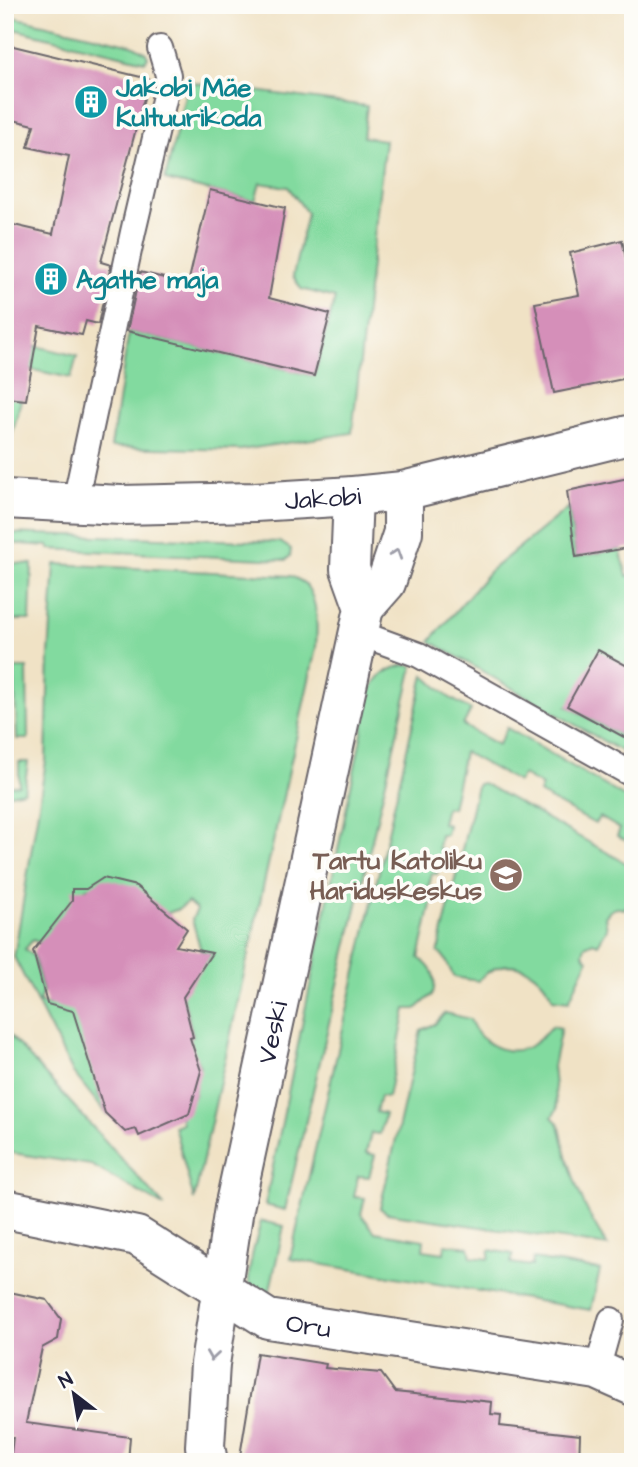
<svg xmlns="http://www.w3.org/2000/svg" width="638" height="1467" font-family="'Architects Daughter',sans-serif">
	<rect width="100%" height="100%" fill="#fdfcf7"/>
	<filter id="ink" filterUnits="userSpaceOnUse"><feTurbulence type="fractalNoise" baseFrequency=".0143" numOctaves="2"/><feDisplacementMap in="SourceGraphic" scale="14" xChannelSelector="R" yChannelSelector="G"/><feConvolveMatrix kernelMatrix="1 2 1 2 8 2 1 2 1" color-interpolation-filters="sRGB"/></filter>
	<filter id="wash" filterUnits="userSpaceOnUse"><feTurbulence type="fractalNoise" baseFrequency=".00686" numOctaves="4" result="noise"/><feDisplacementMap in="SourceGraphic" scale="28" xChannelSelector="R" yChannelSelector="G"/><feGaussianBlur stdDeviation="1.57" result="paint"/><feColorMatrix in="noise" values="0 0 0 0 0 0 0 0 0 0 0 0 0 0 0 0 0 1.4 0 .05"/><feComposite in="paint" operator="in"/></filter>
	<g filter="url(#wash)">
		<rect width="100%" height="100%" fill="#f0e2c5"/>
		<!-- green -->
		<g fill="#82da9f" stroke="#527e6d" stroke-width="2">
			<path d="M5,15L132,45L145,52L148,57L145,61L5,27Z"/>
			<path d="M188,82L367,106L363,137L385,140L352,433L241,450L111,447L129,331L314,376L335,298L301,289L293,276L307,213L288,187L260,183L255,201L165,180Z"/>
			<path d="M20,342L77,356L71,378L29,369L11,439L5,438V414Z"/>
			<path d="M569,507L576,557L620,549L627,576L633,575V669L567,706L633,742V758L430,641L490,571Z"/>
			<path d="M5,533L280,542L291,549L290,556L286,560L49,549V546L5,543Z"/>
			<path d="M5,563L32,564L30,620H5Z"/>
			<path d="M55,564L291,576C296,579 303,581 306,585C319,602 317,629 316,648L194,1200L174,1126L182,1123L180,1117C194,1098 199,1093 193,1069L200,1066L185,1039L193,1036L181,990L211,954L201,951L192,919L197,910L188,902L179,909L151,919L95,894L89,887L80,892L42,944L33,940L25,949L34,956L43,990L39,1002L49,1005L51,998L79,992L102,1091L98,1092L100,1099L104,1098L108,1116L72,1071L14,957L46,761L49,655Z"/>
			<path d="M404,665L413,666L285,1210L265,1205L371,689C380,674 388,669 404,665Z"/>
			<path d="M14,668H27L28,739H17Z"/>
			<path d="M424,675L447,696L471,710L463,725L498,745L507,728L633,802V844L617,836L620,829L600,817L595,824L539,793L542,786L523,775L518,782L464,752L452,808L446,807L442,823L448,825L446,835H440L438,848L443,850L437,874L432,873L428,890L434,891L419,958C433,968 437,977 433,994L416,1009H406L388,1097L380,1096L376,1112L385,1114L380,1134L371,1133L366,1153L375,1155L369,1177L358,1176L354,1197L365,1198L361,1214L375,1232L424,1240L423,1250L444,1253L445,1244L469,1247L471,1257L489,1259L490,1250L513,1254L511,1263L532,1266L533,1259L600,1270L591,1310L290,1259Z"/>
			<path d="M19,762H28L24,791L5,795V786L19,785Z"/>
			<path d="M483,783L633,867V899L624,909C615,906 610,910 605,917L607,929L598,944L593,942L585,946L583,954L588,960L569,1001L553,999C539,966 505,952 478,981L454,977L444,957L438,952L476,790L478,784Z"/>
			<path d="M445,1013L470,1019C479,1044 507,1059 532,1045C540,1040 546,1033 552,1026L561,1028L553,1066L557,1109L552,1117L559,1124C569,1168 581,1208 608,1246L387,1213L380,1208L421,1030L435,1024Z"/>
			<path d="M5,1030L165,1207L91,1165L5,1152Z"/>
			<path d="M261,1221L284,1226L268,1299C263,1297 256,1295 252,1292C242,1281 258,1235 261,1221Z"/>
		</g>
		<g id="blocks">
			<!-- building -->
			<g fill="#d58fb9">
				<path d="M5,44L149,79L101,262L111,265L98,324L86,321L82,335L39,326L26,400L5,398V223L53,234L69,156L28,147L34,125L5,118Z"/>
				<path d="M210,190L285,208L269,298L330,314L314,376L127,331L140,272L188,284Z"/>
				<path d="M622,240L633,291V377L554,393L535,303L579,295L570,253Z"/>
				<path d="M633,477V547L576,557L567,491Z"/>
				<path d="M598,650L633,669V742L567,706Z"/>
				<path d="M103,878L136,886L187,929L176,946L212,953L183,997L193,1037L190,1038L201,1071L189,1114L139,1136L136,1129L125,1132L105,1113L73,1011L47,1004L33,951L72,901V889H86Z"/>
				<path d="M5,1291L47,1300L61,1319L58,1339L42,1348L26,1423L130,1437L128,1462H10L13,1437H5Z"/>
				<path d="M257,1353L326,1364L325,1368L381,1373L395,1392L492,1402L491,1414L501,1415L500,1426L580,1435L579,1462H239Z"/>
			</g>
		</g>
	</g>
	<g filter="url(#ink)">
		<use href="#blocks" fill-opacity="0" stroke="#6a656b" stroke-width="2"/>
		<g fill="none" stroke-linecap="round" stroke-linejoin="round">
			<!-- lane casing -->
			<g stroke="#6a656b" stroke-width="28">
				<g id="lane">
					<path d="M75,502L133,232L167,87L168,75L160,48"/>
					<path d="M359,633L419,655L633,775"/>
					<path d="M597,1370L611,1320"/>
				</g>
			</g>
			<!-- street casing -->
			<g stroke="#6a656b" stroke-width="42">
				<g id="street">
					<path d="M364,608L386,583L403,532V491"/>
					<path id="s1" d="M5,1209L137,1236L268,1319L597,1370L633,1386"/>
					<path id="s2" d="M208,1462L205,1446L210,1364L234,1208L364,608L350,569L353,496"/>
				</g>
			</g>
			<!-- secondary casing -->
			<g stroke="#6a656b" stroke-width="42">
				<g id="secondary">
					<path id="s3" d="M5,499L121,505L255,502L353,496L403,491L633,434"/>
				</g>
			</g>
			<!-- lane -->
			<use href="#lane" stroke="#fff" stroke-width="24"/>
			<!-- street -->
			<use href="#street" stroke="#fff" stroke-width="38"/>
			<!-- secondary -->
			<use href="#secondary" stroke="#fff" stroke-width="38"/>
		</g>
		<!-- one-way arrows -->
		<defs><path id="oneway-chevron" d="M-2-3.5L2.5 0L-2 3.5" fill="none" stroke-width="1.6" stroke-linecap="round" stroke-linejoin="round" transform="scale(1.75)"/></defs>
		<g stroke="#9c9ca7">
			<use href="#oneway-chevron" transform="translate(396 554) rotate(-72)"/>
			<use href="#oneway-chevron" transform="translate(212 1356) rotate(98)"/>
		</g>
	</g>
	<!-- icons -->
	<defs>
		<g id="building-disc" transform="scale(1.75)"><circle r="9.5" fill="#0f9aa8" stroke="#fdfcf7"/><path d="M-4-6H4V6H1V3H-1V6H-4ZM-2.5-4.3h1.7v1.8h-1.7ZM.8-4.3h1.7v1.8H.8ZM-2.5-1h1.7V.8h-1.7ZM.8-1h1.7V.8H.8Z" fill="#fff"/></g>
		<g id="school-disc" transform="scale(1.75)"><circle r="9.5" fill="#8d6e63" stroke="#fdfcf7"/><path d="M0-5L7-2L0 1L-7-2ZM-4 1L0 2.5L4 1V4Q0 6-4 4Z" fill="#fff"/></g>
	</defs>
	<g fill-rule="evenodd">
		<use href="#building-disc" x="91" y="102"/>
		<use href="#building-disc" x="51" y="279"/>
		<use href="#school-disc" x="506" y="875"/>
	</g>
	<g text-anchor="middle" stroke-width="7" stroke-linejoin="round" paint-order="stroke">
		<!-- culture labels -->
		<g font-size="26" font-weight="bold" fill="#0d838f" stroke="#fdfcf7" text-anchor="start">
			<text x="116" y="96">Jakobi Mäe<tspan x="116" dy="30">Kultuurikoda</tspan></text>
			<text x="76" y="288">Agathe maja</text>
		</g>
		<!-- street labels -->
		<g font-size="26" fill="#22223b" stroke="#fdfcf7">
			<text dy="9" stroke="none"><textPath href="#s3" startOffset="318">Jakobi</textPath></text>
			<text dy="9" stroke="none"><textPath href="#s2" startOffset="436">Veski</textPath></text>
			<text dy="9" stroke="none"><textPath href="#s1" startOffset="331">Oru</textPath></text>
		</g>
		<!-- education labels -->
		<g font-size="26" font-weight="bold" fill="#785e54" stroke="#fdfcf7" text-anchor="end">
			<text x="482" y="869">Tartu Katoliku<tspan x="482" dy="30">Hariduskeskus</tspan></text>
		</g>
	</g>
	<!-- margin -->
	<rect width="638" height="1467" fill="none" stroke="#fdfcf7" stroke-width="28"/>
	<!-- north arrow -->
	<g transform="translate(74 1394) rotate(329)" stroke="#fdfcf7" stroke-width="5" paint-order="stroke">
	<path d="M0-5L12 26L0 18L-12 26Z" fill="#22223b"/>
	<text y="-10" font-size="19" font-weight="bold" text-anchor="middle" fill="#22223b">N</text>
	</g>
</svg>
